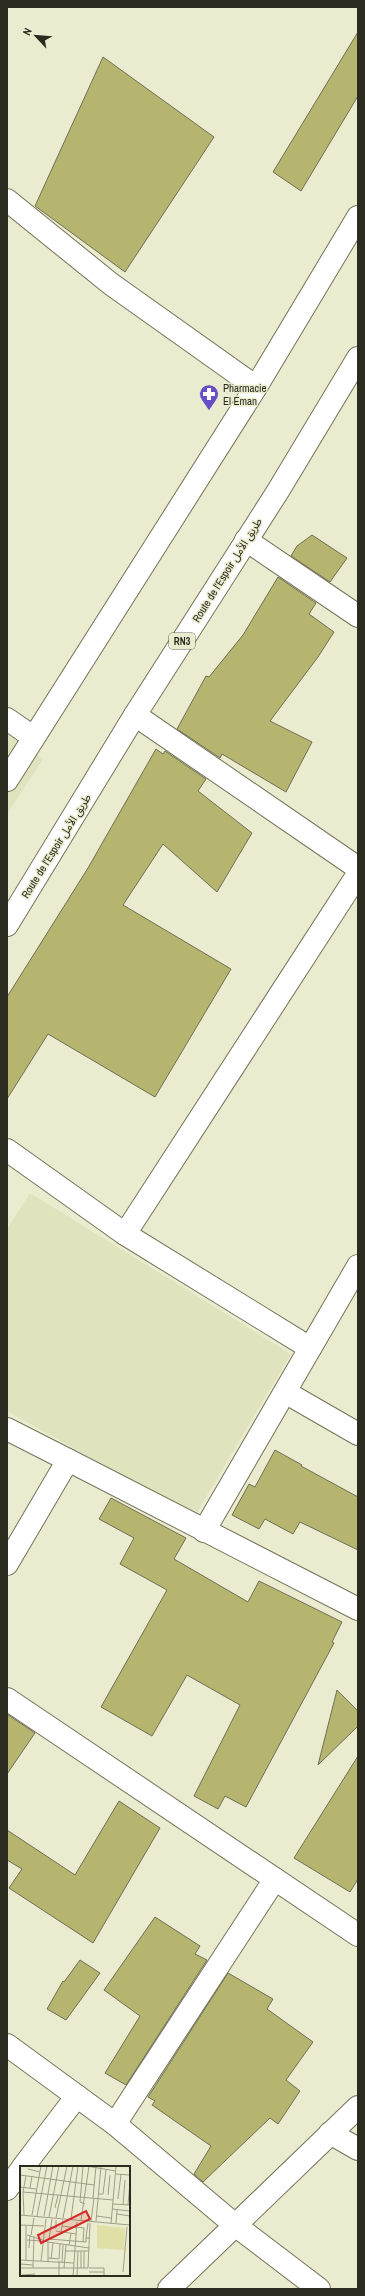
<svg xmlns="http://www.w3.org/2000/svg" width="365" height="2296" font-family="'Archivo Narrow','Noto Sans Arabic',sans-serif">
	<rect width="100%" height="100%" fill="#ebeccf"/>
	<!-- built -->
	<g fill="#e1e2be">
		<path d="M7,734L43,759L7,814Z"/>
		<path d="M30,1193L291,1354L195,1516L7,1411V1229Z"/>
	</g>
	<!-- building -->
	<g fill="#b5b570" stroke="#6f6f56">
		<path d="M358,32V96L301,191L273,172Z"/>
		<path d="M103,57L214,137L125,272L35,206Z"/>
		<path d="M312,535L347,558L330,582L291,556L297,546Z"/>
		<path d="M278,577L316,603L309,614L334,632L318,657L270,721L312,742L286,792L222,754L220,758L177,729L206,676L209,677L243,635Z"/>
		<path d="M156,749L163,754L165,751L206,779L198,791L252,833L217,892L163,844L123,905L231,969L155,1097L48,1034L7,1099V997L88,868Z"/>
		<path d="M275,1450L302,1465L301,1466L358,1497V1550L300,1522L293,1534L265,1519L259,1529L232,1515L249,1484L255,1487Z"/>
		<path d="M111,1498L186,1538L174,1559L248,1602L259,1581L342,1622L332,1642L334,1643L246,1807L225,1796L218,1809L194,1796L240,1705L187,1675L152,1736L101,1707L167,1590L120,1564L134,1538L99,1519Z"/>
		<path d="M337,1690L358,1711V1726L318,1765Z"/>
		<path d="M7,1714L35,1733L7,1774Z"/>
		<path d="M358,1756V1879L350,1892L294,1858Z"/>
		<path d="M119,1801L160,1828L93,1943L9,1888L22,1869L7,1860V1830L75,1875Z"/>
		<path d="M155,1917L200,1946L195,1954L207,1960L126,2085L105,2073L140,2016L104,1990Z"/>
		<path d="M80,1960L100,1973L66,2020L47,2009L63,1981L64,1982Z"/>
		<path d="M228,1973L273,1999L267,2009L313,2042L286,2080L300,2091L278,2124L270,2118L203,2182L194,2174L211,2146L152,2105L155,2101L148,2097Z"/>
	</g>
	<g fill="none" stroke-linecap="round" stroke-linejoin="round">
		<!-- street casing -->
		<g stroke="#73745a" stroke-width="24">
			<g id="street">
				<path d="M7,200L111,284L256,387"/>
				<path d="M246,540L358,616"/>
				<path d="M135,715L358,868"/>
				<path d="M7,719L33,737"/>
				<path d="M7,1150L125,1234L310,1348"/>
				<path d="M125,1234L358,874"/>
				<path d="M285,1392L358,1434"/>
				<path d="M7,1429L68,1460L7,1564"/>
				<path d="M68,1460L358,1609"/>
				<path d="M204,1531L358,1266"/>
				<path d="M7,1699L358,1935"/>
				<path d="M7,2045L115,2124L235,2225L319,2289"/>
				<path d="M115,2124L275,1879"/>
				<path d="M330,2133L358,2149"/>
				<path d="M23,2167L77,2096"/>
				<path d="M7,2189L21,2170"/>
				<path d="M169,2289L358,2107"/>
			</g>
		</g>
		<!-- highway casing -->
		<g stroke="#73745a" stroke-width="24">
			<g id="highway">
				<path d="M7,780L256,387L358,217"/>
				<path d="M7,925L135,715L278,491L358,358"/>
			</g>
		</g>
		<!-- street -->
		<use href="#street" stroke="#fff" stroke-width="22"/>
		<!-- highway -->
		<use href="#highway" stroke="#fff" stroke-width="22"/>
	</g>
	<!-- icons -->
	<defs>
		<g id="pharmacy-pin" transform="scale(1)"><path d="M0 17L-7.5 6A9.5 9.5 0 1 1 7.5 6Z" fill="#684ec7" stroke="#ebeccf"/><path d="M-2-6h4v4h4v4h-4v4h-4v-4h-4v-4h4Z" fill="#fff"/></g>
	</defs>
	<g fill-rule="evenodd">
		<use href="#pharmacy-pin" x="209" y="394"/>
	</g>
	<g text-anchor="middle" stroke-width="3" stroke-linejoin="round" paint-order="stroke">
		<!-- shield labels -->
		<rect fill="#ebeccf" stroke="#656554" stroke-width="1" x="169" y="633" width="26" height="16" rx="3"/>
		<g font-size="10" font-weight="bold" fill="#2b2b20">
			<text x="182" y="645">RN3</text>
		</g>
		<!-- poi labels -->
		<g font-size="11" fill="#2b2b20" stroke="#ebeccf" text-anchor="start">
			<text x="223" y="392">Pharmacie<tspan x="223" dy="13">El Eman</tspan></text>
		</g>
		<!-- street labels -->
		<g font-size="11" fill="#2b2b20" stroke="#ebeccf">
			<text transform="translate(227 570) rotate(-58)" y="4">Route de l’Espoir طريق الأمل</text>
			<text transform="translate(56 846) rotate(-58)" y="4">Route de l’Espoir طريق الأمل</text>
		</g>
	</g>
	<!-- overview -->
	<g transform="translate(20 2166)">
		<rect width="110" height="110" fill="#ebeccf"/>
		<path d="M77,59L105,62L104,84L77,82Z" fill="#dfdfa6"/>
		<path fill="none" stroke="#9e9f89" stroke-width="1" d="M63,0L60,36L65,38M66,0L96,5M8,3L20,6M95,8L110,9M0,9L74,19M6,10L3,26L93,34M0,21L16,23M10,22L12,10M3,26L4,49M79,28H83L86,4M88,29L90,9M73,32L76,0M98,33L101,8M92,38L110,39M103,39L105,14M108,39L110,16M35,42L38,29M92,43L110,45M97,48L110,50M0,49L110,59M12,49L21,0M17,50L27,0M24,50L33,0M77,50L91,52M29,51L39,0M36,52L47,0M43,52L53,0M51,53L58,0M61,54L69,0M71,55L74,32M76,55L81,0M96,57L97,44M91,58L96,0M0,59L24,60M42,60L57,62M31,61L36,62V54M57,61L64,62L63,76M36,65L56,68M41,66L43,54M7,69L28,76V96M11,69L14,52M66,72L68,57M29,73L66,76V72H70M29,73L32,53M7,74L21,75M28,76L69,82M49,79L51,67M9,82L10,69M45,85H69M28,92L39,93L40,78M31,93L33,77M0,94L54,97M6,94V59M21,95L26,53M42,96L43,79M0,98L13,99M0,102H68L70,57M13,102L14,70M44,102L46,79M61,102V85M64,102V85M69,102H84V110M69,106H84M103,106L107,61M2,109L15,108M39,110V95M53,110L57,56M57,110L58,85"/>
		<path fill="#d62828" fill-opacity="0.15" stroke="#d62828" stroke-width="2" d="M66,45L70,53L21,77L18,69Z"/>
		<rect width="110" height="110" fill="none" stroke="#2b2b20" stroke-width="2"/>
	</g>
	<!-- border -->
	<rect width="365" height="2296" fill="none" stroke="#2b2b20" stroke-width="16"/>
	<!-- north arrow -->
	<g transform="translate(36 36) rotate(296)" stroke="#ebeccf" stroke-width="3" paint-order="stroke">
	<path d="M0-3L7 15L0 10L-7 15Z" fill="#2b2b20"/>
	<text y="-6" font-size="11" font-weight="bold" text-anchor="middle" fill="#2b2b20">N</text>
	</g>
</svg>
